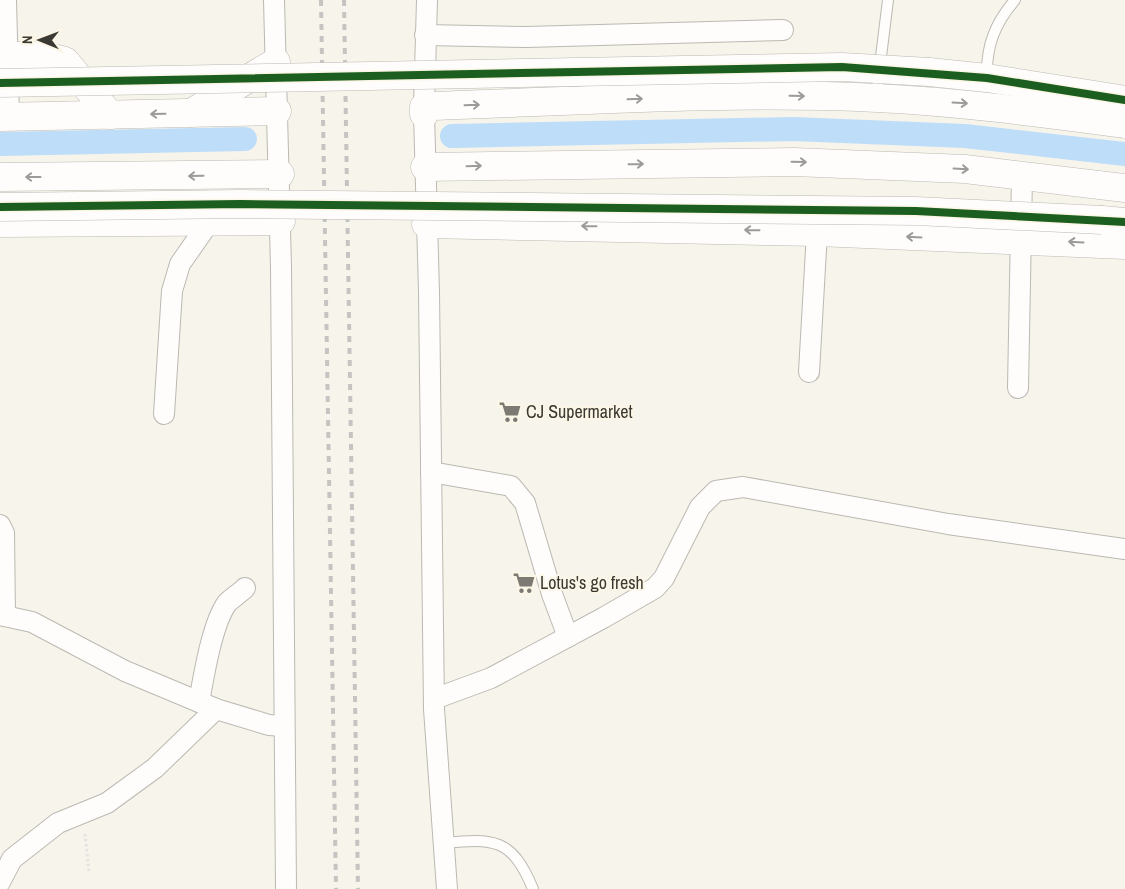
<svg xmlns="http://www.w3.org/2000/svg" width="1125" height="889" font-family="'Archivo Narrow',sans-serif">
	<rect width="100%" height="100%" fill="#f7f4eb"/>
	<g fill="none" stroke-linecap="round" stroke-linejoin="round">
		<!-- canal -->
		<g stroke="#beddf8" stroke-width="24">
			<path d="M452,136L793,129L965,136L1125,154"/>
			<path d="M0,144L245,139"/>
		</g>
		<!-- lane casing -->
		<g stroke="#bcb9b2" stroke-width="12">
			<g id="lane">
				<path d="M987,77C986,46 995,23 1015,0"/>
				<path d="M876,97L888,0"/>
				<path d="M443,843C494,838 512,838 533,889"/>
			</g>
		</g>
		<!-- street casing -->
		<g stroke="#bcb9b2" stroke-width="22">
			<g id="street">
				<path d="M6,0L9,116"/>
				<path d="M274,0L281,267L286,889"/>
				<path d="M425,35L526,37L783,30"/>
				<path d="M424,107L427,0"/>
				<path d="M424,114L429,292L434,709L447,889"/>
				<path d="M809,372L817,232"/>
				<path d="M1018,388L1022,175"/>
				<path d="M164,414L172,291L180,264L210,221"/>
				<path d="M431,472L511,486L525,503L552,594L568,637"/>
				<path d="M0,525L4,533L5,616"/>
				<path d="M0,615L32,622L125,671L216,709L269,725L284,726"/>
				<path d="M434,699L491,678L603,618L655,588L664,578L700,507L716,491L743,487L948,524L1125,549"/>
				<path d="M199,702C204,675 212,624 227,603C232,598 240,593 245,588"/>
				<path d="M0,882L12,859L58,823L107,803L155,768L216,709"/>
			</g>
		</g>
		<!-- secondary casing -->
		<g stroke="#bcb9b2" stroke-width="29">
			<g id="secondary">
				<path d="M0,56H46L65,61L110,115"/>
				<path d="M929,72L987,78L1125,100"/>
				<path d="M191,113L276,62"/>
				<path d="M424,114V107L434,106C582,101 730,91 877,98C960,102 1042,113 1125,124"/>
				<path d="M0,117L277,111"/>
				<path d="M425,167L794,162L965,169L1125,188"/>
				<path d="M0,177L280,174"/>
				<path d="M1102,220L1125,222"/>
				<path d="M0,223L281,221"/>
				<path d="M426,224L817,232L1125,245"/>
			</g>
		</g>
		<!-- path -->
		<path stroke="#e3e2df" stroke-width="3" stroke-dasharray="2.5 2.5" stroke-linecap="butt" d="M85,834L89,871"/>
		<!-- lane -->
		<use href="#lane" stroke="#fefdfc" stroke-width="10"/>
		<!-- street -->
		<use href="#street" stroke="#fefdfc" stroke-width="20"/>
		<!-- secondary -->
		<use href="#secondary" stroke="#fefdfc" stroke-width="28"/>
		<!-- rail -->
		<g stroke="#c6c4c2" stroke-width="4" stroke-dasharray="6 6" stroke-linecap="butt">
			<path d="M321,0L336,889"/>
			<path d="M344,0L358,889"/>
		</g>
		<!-- secondary-bridge casing -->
		<g stroke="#bcb9b2" stroke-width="29" stroke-linecap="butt">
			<g id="secondary-bridge">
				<path d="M0,83L842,67L929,72"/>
				<path d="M0,207L241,204L916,211L1102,220"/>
			</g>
		</g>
		<!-- secondary-bridge -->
		<use href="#secondary-bridge" stroke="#fefdfc" stroke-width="28"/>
		<!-- cycleway casing -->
		<g stroke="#fcf6e6" stroke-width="11">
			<g id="cycleway">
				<path d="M0,83L842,67L987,78L1125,100"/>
				<path d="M0,207L241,204L916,211L1125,222"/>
			</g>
		</g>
		<!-- cycleway -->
		<use href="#cycleway" stroke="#1b5e20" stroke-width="8"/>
	</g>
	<!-- one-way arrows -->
	<defs><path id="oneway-shaft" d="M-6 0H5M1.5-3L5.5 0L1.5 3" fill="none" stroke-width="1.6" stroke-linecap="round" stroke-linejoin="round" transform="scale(1.25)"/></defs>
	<g stroke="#9c9b98">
		<use href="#oneway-shaft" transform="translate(797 96) rotate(1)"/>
		<use href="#oneway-shaft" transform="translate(635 99) rotate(-2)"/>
		<use href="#oneway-shaft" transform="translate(960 103) rotate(3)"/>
		<use href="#oneway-shaft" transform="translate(472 105) rotate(-2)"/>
		<use href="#oneway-shaft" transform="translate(158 114) rotate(179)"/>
		<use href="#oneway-shaft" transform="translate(799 162) rotate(1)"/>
		<use href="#oneway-shaft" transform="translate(636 164) rotate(-1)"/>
		<use href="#oneway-shaft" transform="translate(474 166) rotate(-2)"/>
		<use href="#oneway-shaft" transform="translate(961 169) rotate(3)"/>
		<use href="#oneway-shaft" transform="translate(196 176) rotate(179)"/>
		<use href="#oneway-shaft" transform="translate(33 177) rotate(180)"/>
		<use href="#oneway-shaft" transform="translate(589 226) rotate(-179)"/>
		<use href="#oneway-shaft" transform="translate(752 230) rotate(-179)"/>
		<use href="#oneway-shaft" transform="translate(914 237) rotate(-177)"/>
		<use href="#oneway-shaft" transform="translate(1076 242) rotate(-177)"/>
	</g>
	<!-- icons -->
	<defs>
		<g id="supermarket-bare" transform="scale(1.725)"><path d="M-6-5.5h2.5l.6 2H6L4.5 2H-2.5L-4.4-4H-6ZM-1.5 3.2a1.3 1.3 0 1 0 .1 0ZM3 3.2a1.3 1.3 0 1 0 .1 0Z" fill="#7d7a73" stroke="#fcf6e6" stroke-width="2.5" paint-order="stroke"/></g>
	</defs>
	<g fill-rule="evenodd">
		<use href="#supermarket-bare" x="510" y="412"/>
		<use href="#supermarket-bare" x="524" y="583"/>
	</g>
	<g text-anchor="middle" stroke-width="4" stroke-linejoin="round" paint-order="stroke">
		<!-- poi labels -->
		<g font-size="18" fill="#3b3933" stroke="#fcf6e6" text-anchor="start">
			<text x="526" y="418">CJ Supermarket</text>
			<text x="540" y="589">Lotus's go fresh</text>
		</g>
	</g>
	<!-- north arrow -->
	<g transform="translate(40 40) rotate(271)" stroke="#fcf6e6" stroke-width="4" paint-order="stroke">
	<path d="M0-4L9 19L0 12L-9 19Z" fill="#3b3933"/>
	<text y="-8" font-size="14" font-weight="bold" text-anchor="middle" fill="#3b3933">N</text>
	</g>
</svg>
